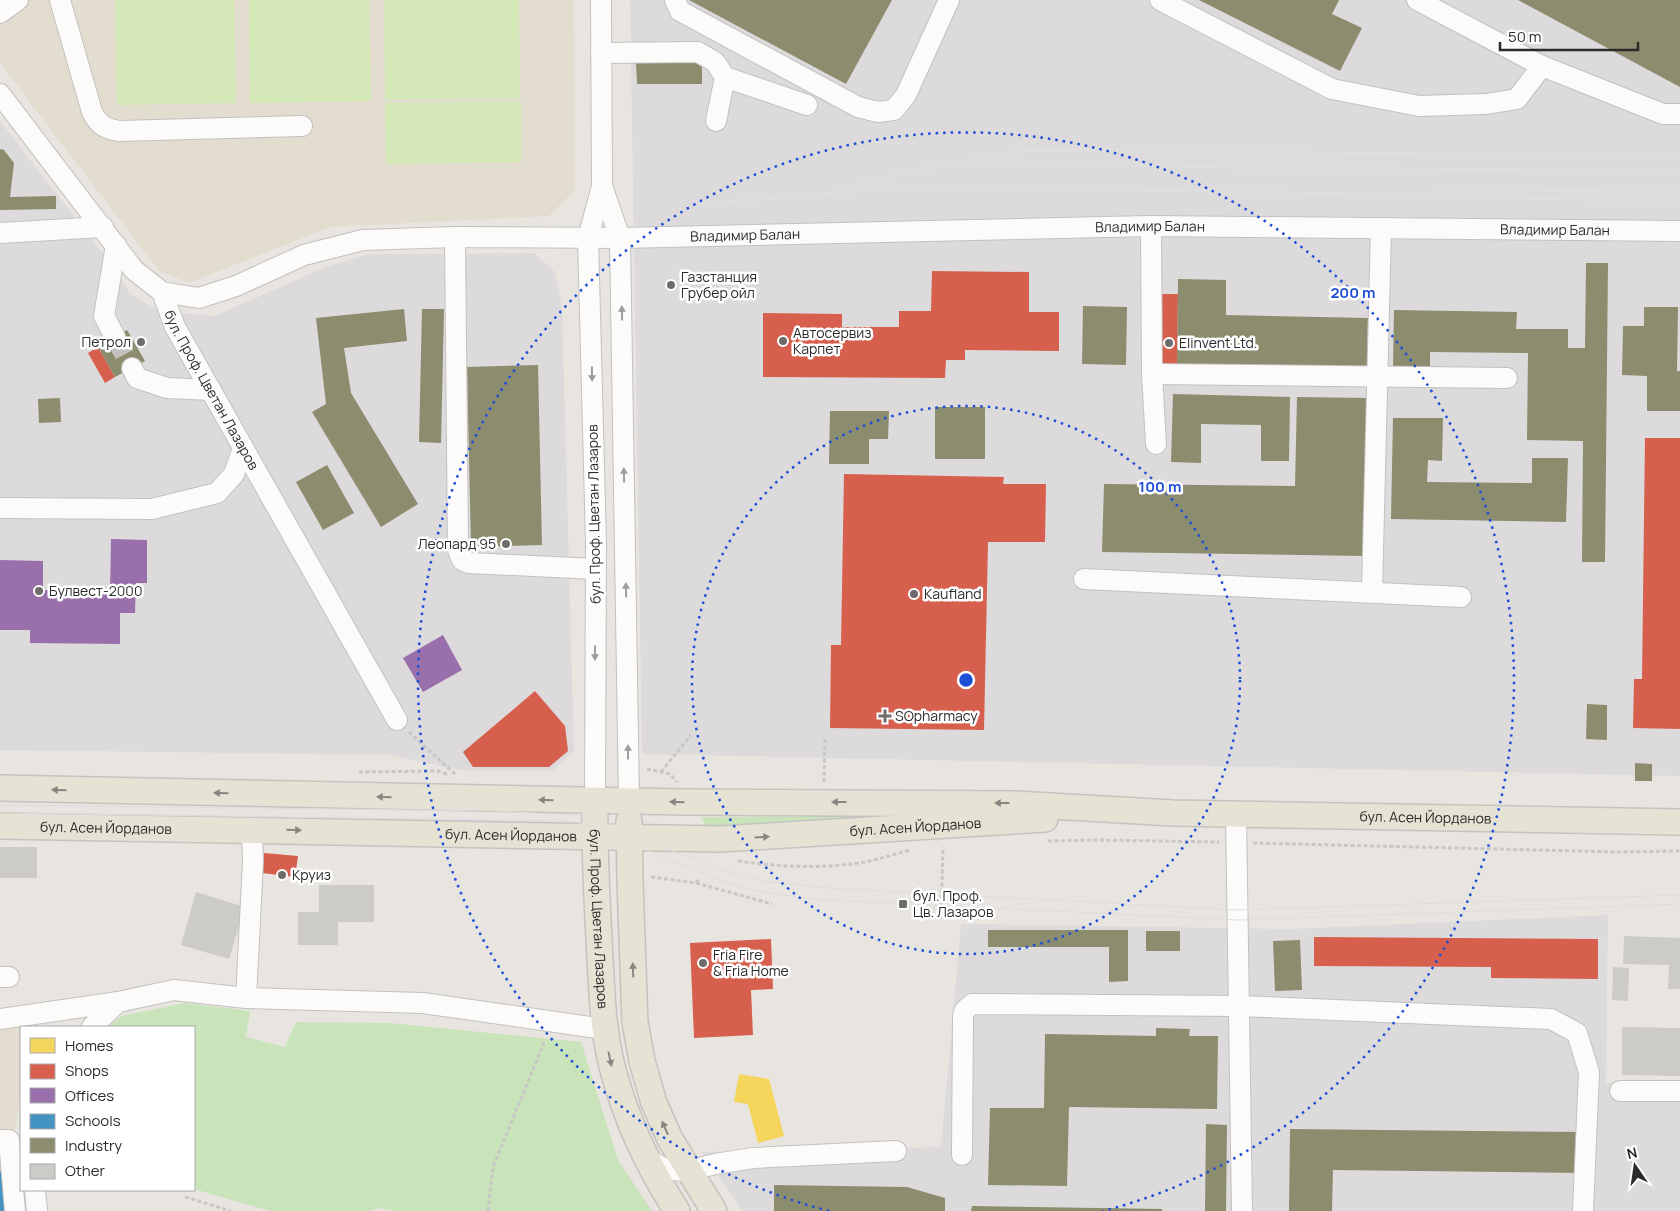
<svg xmlns="http://www.w3.org/2000/svg" width="1680" height="1211" font-family="Manrope,sans-serif">
	<rect width="100%" height="100%" fill="#e8e5e0"/>
	<!-- industrial -->
	<g fill="#dddadc">
		<path d="M630,0H1680V776L642,754Z"/>
		<path d="M0,121L101,251L131,294L161,312L215,316L328,266L369,254L534,253L555,272L562,306L574,752L552,771H466L389,755L0,750Z"/>
		<path d="M1608,915L1606,1083L1680,1084V1211H743L701,1152L941,1147L961,924L1291,929Z"/>
	</g>
	<!-- education -->
	<g fill="#e3ddcf">
		<path d="M0,0H574L575,190L549,216L330,227L189,283L159,271L0,63Z"/>
		<path d="M34,1009L31,1027H21V1091L15,1129L22,1211H0V1012Z"/>
	</g>
	<!-- green -->
	<g fill="#c9e3ba">
		<path d="M888,811L986,812L707,828L701,817H794Z"/>
		<path d="M184,1003L250,1011L246,1037L285,1047L296,1022L390,1023L581,1042L618,1160L652,1211H394L378,1208L371,1211H270L194,1189V1027H108L122,1016Z"/>
	</g>
	<!-- pitch -->
	<g fill="#d4e8b7">
		<path d="M115,0H234L236,103L117,105Z"/>
		<path d="M249,0H369L371,101L250,103Z"/>
		<path d="M384,0H519L520,98L385,100Z"/>
		<path d="M521,101V162L386,164L385,103Z"/>
	</g>
	<!-- homes -->
	<path fill="#f6d55c" d="M739,1074L769,1079L784,1136L758,1143L748,1104L734,1102Z"/>
	<!-- shops -->
	<g fill="#d6604d">
		<path d="M932,271L1029,272V312H1059V351L965,350V360H946L945,378L763,377V313L842,314V327H899V311H931Z"/>
		<path d="M1160,294H1178L1177,364L1161,363Z"/>
		<path d="M98,347L115,377L105,383L88,353Z"/>
		<path d="M1645,438H1680V729L1633,728L1634,679H1642Z"/>
		<path d="M844,474L1004,477L1003,484H1046L1045,542H988L984,730L830,728L831,645H841Z"/>
		<path d="M535,691L565,726L568,751L549,767H473L463,752Z"/>
		<path d="M264,853L298,856L295,877L262,873Z"/>
		<path d="M1314,937L1598,939V979L1491,978V967L1314,966Z"/>
		<path d="M771,939L773,989L751,990L753,1035L694,1038L690,943Z"/>
	</g>
	<!-- offices -->
	<g fill="#9970ab">
		<path d="M111,539L147,540V583H136L135,613H120V644L30,643V630H0V560L43,561V590L110,591Z"/>
		<path d="M443,635L462,670L423,692L403,658Z"/>
	</g>
	<!-- schools -->
	<path fill="#4393c3" d="M0,1171H1L5,1211H0Z"/>
	<!-- industry -->
	<g fill="#8c8c6e">
		<path d="M689,0H892L846,84Z"/>
		<path d="M1199,0H1339L1332,14L1362,28L1340,71Z"/>
		<path d="M1518,0H1680V87Z"/>
		<path d="M702,61V84H637L636,62Z"/>
		<path d="M0,149L4,150L14,163L10,197L56,196V209L0,210Z"/>
		<path d="M1586,263H1608L1605,562H1582L1583,441L1527,440L1528,353L1430,352V368H1393L1394,310L1517,312L1516,329H1568V348H1585Z"/>
		<path d="M1178,279L1226,280V315L1368,318L1367,367L1177,364Z"/>
		<path d="M1083,306L1127,307L1126,365L1082,364Z"/>
		<path d="M1644,307H1678L1677,371H1680V411H1647V376L1622,375L1623,326H1644Z"/>
		<path d="M404,309L407,341L344,348L351,393L418,504L381,527L312,412L326,404L316,318Z"/>
		<path d="M422,309H444L441,443L419,442Z"/>
		<path d="M127,330L145,361L115,377L98,347Z"/>
		<path d="M538,365L542,545L471,547L467,367Z"/>
		<path d="M1173,394L1290,397L1289,461H1261V425L1201,424V463L1171,462Z"/>
		<path d="M1297,397L1368,398L1365,556L1102,552L1104,484L1295,486Z"/>
		<path d="M60,398L61,422L39,423L38,399Z"/>
		<rect x="935" y="407" width="50" height="52"/>
		<path d="M830,411H889L888,439H869V464H829Z"/>
		<path d="M1393,418H1443L1442,461L1428,460L1427,482L1532,483V458H1568L1566,522L1391,519Z"/>
		<path d="M327,465L354,513L323,530L296,482Z"/>
		<path d="M1587,704L1607,705V740L1586,739Z"/>
		<path d="M1635,763L1652,764V781H1635Z"/>
		<path d="M988,930H1128V981L1109,982V947H988Z"/>
		<rect x="1146" y="931" width="34" height="20"/>
		<path d="M1300,940L1302,990L1275,991L1273,941Z"/>
		<path d="M1156,1028L1190,1029L1189,1036H1218L1217,1109L1069,1107L1067,1186L988,1185L990,1108H1044L1045,1034L1156,1036Z"/>
		<path d="M1206,1124L1227,1125L1226,1211H1205Z"/>
		<path d="M1290,1129L1581,1132L1580,1173L1333,1170L1332,1211H1289Z"/>
		<path d="M774,1185L907,1187L945,1198V1211H774Z"/>
		<path d="M972,1206L1162,1209V1211H971Z"/>
	</g>
	<!-- building -->
	<g fill="#cdcbc7">
		<rect x="0" y="847" width="37" height="31"/>
		<path d="M319,885H374V922H338V945H298V912H319Z"/>
		<path d="M196,892L245,907L229,959L181,945Z"/>
		<path d="M1624,936L1680,938V989H1668L1669,965L1623,964Z"/>
		<path d="M1613,967L1629,968L1628,1001L1612,1000Z"/>
		<path d="M1622,1027L1680,1028V1076L1622,1075Z"/>
	</g>
	<g fill="none" stroke-linecap="round" stroke-linejoin="round">
		<!-- minor-tunnel -->
		<path stroke="#c2c0bc" stroke-width="20" stroke-dasharray="20 10" stroke-linecap="butt" d="M115,337L132,368"/>
		<!-- minor casing -->
		<g stroke="#c2c1c1" stroke-width="22">
			<g id="minor">
				<path d="M60,0L92,112C98,124 105,129 119,131L302,126"/>
				<path d="M675,0L680,11L858,107L878,112L894,110L906,95L949,0"/>
				<path d="M1160,0L1332,89L1419,106L1486,104L1517,99L1542,66"/>
				<path d="M1417,0L1542,66L1663,114H1680"/>
				<path d="M0,13L18,0"/>
				<path d="M601,53L698,52L715,62L725,77L716,121"/>
				<path d="M725,77L807,105"/>
				<path id="s1" d="M0,94L134,270L162,292L199,298L236,286L304,255L363,240L455,237L620,238L1151,226L1680,231"/>
				<path d="M602,186L620,238L629,801"/>
				<path d="M1151,226L1152,374L1156,444"/>
				<path d="M0,233L103,227"/>
				<path d="M455,237L458,550L462,560L469,563L595,569"/>
				<path id="s2" d="M162,292L175,327L397,720"/>
				<path d="M115,337L104,316L116,245"/>
				<path d="M132,368L137,378L167,388L211,390"/>
				<path d="M1152,374L1507,378"/>
				<path d="M0,508L152,509L217,493L234,474L243,448"/>
				<path d="M1084,579L1461,597"/>
				<path d="M1372,592L1381,228"/>
				<path d="M595,801L596,543L588,238L602,186L601,0"/>
				<path d="M1236,814L1242,1211"/>
				<path d="M0,977H9"/>
				<path d="M246,998L253,861L252,830"/>
				<path d="M0,1019L118,1002L174,990L246,998L423,1003L604,1029"/>
				<path d="M92,1027L118,1002"/>
				<path d="M1620,1091H1680"/>
				<path d="M0,1140H9L15,1211"/>
				<path d="M962,1155L963,1017L964,1011L972,1004L1240,1006L1551,1019L1577,1033L1589,1072L1583,1211"/>
				<path d="M648,1160L668,1170L688,1171L715,1164L753,1158L896,1151"/>
				<path d="M35,1190L37,1211"/>
			</g>
		</g>
		<!-- major casing -->
		<g stroke="#c5c3c1" stroke-width="28">
			<g id="major">
				<path id="s3" d="M0,788L685,802L1015,804L1173,813L1680,822"/>
				<path id="s4" d="M595,801C594,853 597,904 600,957C602,995 603,1033 613,1070C626,1119 649,1168 677,1211"/>
				<path d="M629,821L630,881L635,1022L642,1061L654,1103L670,1139L714,1211"/>
				<path id="s5" d="M0,826L720,839L1045,819"/>
			</g>
		</g>
		<!-- path -->
		<g stroke="#c8c7c7" stroke-width="3" stroke-dasharray="4 2.5" stroke-linecap="butt">
			<path d="M409,732L456,775"/>
			<path d="M647,769L670,774L677,782"/>
			<path d="M359,772L437,771L447,774"/>
			<path d="M661,772L691,735"/>
			<path d="M824,782L825,739"/>
			<path d="M1048,841L1098,840L1219,842"/>
			<path d="M1253,843L1618,852L1680,851"/>
			<path d="M738,861C779,867 824,869 865,862C880,859 895,854 910,850"/>
			<path d="M651,877L696,883L700,878"/>
			<path d="M696,883L772,904"/>
			<path d="M941,919L943,847"/>
			<path d="M185,1197L231,1211"/>
			<path d="M488,1211L493,1167L545,1040"/>
		</g>
		<!-- minor -->
		<use href="#minor" stroke="#fcfbfa" stroke-width="20"/>
		<!-- major -->
		<use href="#major" stroke="#e6e2d4" stroke-width="25"/>
		<!-- tram -->
		<g stroke="#deddde" stroke-width="1">
			<path d="M0,805L495,811L586,816L615,825L645,837L664,848L736,874L770,882L829,888L1237,910L1680,895"/>
			<path d="M0,813L567,821C604,825 626,841 659,856C679,864 700,872 720,880C752,893 791,896 825,900L1239,920L1680,904"/>
		</g>
		<!-- rail -->
		<g stroke="#deddde" stroke-width="4">
			<path d="M975,165L1026,162L1231,167L1680,172"/>
			<path d="M850,186L932,167L1026,150L1680,157"/>
			<path d="M1439,188L1680,192"/>
			<path d="M702,204L883,189L963,186L1680,201"/>
		</g>
	</g>
	<!-- one-way arrows -->
	<defs><path id="oneway-solid" d="M-6-.8H1V-3.2L6.5 0L1 3.2V.8H-6Z" transform="scale(1.25)"/></defs>
	<g fill="#9e9d9d">
		<use href="#oneway-solid" transform="translate(622 313) rotate(-91)"/>
		<use href="#oneway-solid" transform="translate(592 374) rotate(89)"/>
		<use href="#oneway-solid" transform="translate(624 475) rotate(-91)"/>
		<use href="#oneway-solid" transform="translate(626 590) rotate(-91)"/>
		<use href="#oneway-solid" transform="translate(595 653) rotate(90)"/>
		<use href="#oneway-solid" transform="translate(628 752) rotate(-90)"/>
	</g>
	<g fill="#888680">
		<use href="#oneway-solid" transform="translate(59 790) rotate(-179)"/>
		<use href="#oneway-solid" transform="translate(221 793) rotate(-179)"/>
		<use href="#oneway-solid" transform="translate(384 797) rotate(-179)"/>
		<use href="#oneway-solid" transform="translate(546 800) rotate(-179)"/>
		<use href="#oneway-solid" transform="translate(677 802) rotate(-179)"/>
		<use href="#oneway-solid" transform="translate(839 802) rotate(-180)"/>
		<use href="#oneway-solid" transform="translate(1002 803) rotate(-180)"/>
		<use href="#oneway-solid" transform="translate(294 830) rotate(1)"/>
		<use href="#oneway-solid" transform="translate(762 837) rotate(-3)"/>
		<use href="#oneway-solid" transform="translate(633 970) rotate(-92)"/>
		<use href="#oneway-solid" transform="translate(610 1059) rotate(78)"/>
		<use href="#oneway-solid" transform="translate(665 1128) rotate(-114)"/>
	</g>
	<!-- distance rings -->
	<g fill="none" stroke="#1d4ed8" stroke-width="2.5" stroke-dasharray="2.5 5">
		<circle cx="966" cy="680" r="274"/>
		<path d="M829 1211A548 548 0 1 1 1103 1211"/>
	</g>
	<!-- markers -->
	<g fill="#6d6c6a" stroke="#fff" stroke-width="2">
		<circle cx="671" cy="285" r="5"/>
		<circle cx="783" cy="341" r="5"/>
		<circle cx="141" cy="342" r="5"/>
		<circle cx="1169" cy="343" r="5"/>
		<circle cx="506" cy="544" r="5"/>
		<circle cx="39" cy="591" r="5"/>
		<circle cx="914" cy="594" r="5"/>
		<path d="M882.5 708.5h5v5h5v5h-5v5h-5v-5h-5v-5h5z"/>
		<circle cx="282" cy="875" r="5"/>
		<rect x="898" y="899" width="10" height="10" rx="2.5"/>
		<circle cx="703" cy="963" r="5"/>
	</g>
	<g text-anchor="middle" stroke-width="5" stroke-linejoin="round" paint-order="stroke">
		<!-- street labels -->
		<g font-size="14" fill="#2b2b2b" stroke="#fff">
			<text dy="5" stroke="none"><textPath href="#s1" startOffset="1256">Владимир Балан</textPath></text>
			<text dy="5" stroke="none"><textPath href="#s1" startOffset="1661">Владимир Балан</textPath></text>
			<text dy="5" stroke="none"><textPath href="#s1" startOffset="851">Владимир Балан</textPath></text>
			<text dy="5" stroke="none"><textPath href="#s2" startOffset="110">бул. Проф. Цветан Лазаров</textPath></text>
			<text transform="translate(594 514) rotate(-91)" y="5">бул. Проф. Цветан Лазаров</text>
			<text dy="5" stroke="none"><textPath href="#s3" startOffset="1426">бул. Асен Йорданов</textPath></text>
			<text dy="5" stroke="none"><textPath href="#s5" startOffset="106">бул. Асен Йорданов</textPath></text>
			<text dy="5" stroke="none"><textPath href="#s5" startOffset="916">бул. Асен Йорданов</textPath></text>
			<text dy="5" stroke="none"><textPath href="#s5" startOffset="511">бул. Асен Йорданов</textPath></text>
			<text dy="5" stroke="none"><textPath href="#s4" startOffset="118">бул. Проф. Цветан Лазаров</textPath></text>
		</g>
		<!-- poi labels -->
		<g font-size="14" fill="#2b2b2b" stroke="#fff" text-anchor="start">
			<text x="681" y="282">Газстанция<tspan x="681" dy="16">Грубер ойл</tspan></text>
			<text x="793" y="338">Автосервиз<tspan x="793" dy="16">Карпет</tspan></text>
			<text x="131" y="347" text-anchor="end">Петрол</text>
			<text x="1179" y="348">Elinvent Ltd.</text>
			<text x="496" y="549" text-anchor="end">Леопард 95</text>
			<text x="49" y="596">Булвест-2000</text>
			<text x="924" y="599">Kaufland</text>
			<text x="895" y="721">SOpharmacy</text>
			<text x="292" y="880">Круиз</text>
			<text x="913" y="901">бул. Проф.<tspan x="913" dy="16">Цв. Лазаров</tspan></text>
			<text x="713" y="960">Fria Fire<tspan x="713" dy="16">&amp; Fria Home</tspan></text>
		</g>
	</g>
	<circle cx="966" cy="680" r="8" fill="#1d4ed8" stroke="#fff" stroke-width="2.5"/>
	<g font-size="15" text-anchor="middle" font-weight="bold" fill="#1d4ed8" stroke="#fff" stroke-width="5" stroke-linejoin="round" paint-order="stroke">
		<text x="1353" y="298">200 m</text>
		<text x="1160" y="492">100 m</text>
	</g>
	<!-- legend -->
	<rect x="20" y="1026" width="175" height="165" fill="#ffffff" stroke="#aaaaaa"/>
	<rect x="30" y="1038" width="25" height="15" fill="#f6d55c" stroke="#aaaaaa"/>
	<text x="65" y="1051" font-size="15" fill="#2b2b2b">Homes</text>
	<rect x="30" y="1064" width="25" height="15" fill="#d6604d" stroke="#aaaaaa"/>
	<text x="65" y="1076" font-size="15" fill="#2b2b2b">Shops</text>
	<rect x="30" y="1088" width="25" height="15" fill="#9970ab" stroke="#aaaaaa"/>
	<text x="65" y="1101" font-size="15" fill="#2b2b2b">Offices</text>
	<rect x="30" y="1114" width="25" height="15" fill="#4393c3" stroke="#aaaaaa"/>
	<text x="65" y="1126" font-size="15" fill="#2b2b2b">Schools</text>
	<rect x="30" y="1138" width="25" height="15" fill="#8c8c6e" stroke="#aaaaaa"/>
	<text x="65" y="1151" font-size="15" fill="#2b2b2b">Industry</text>
	<rect x="30" y="1164" width="25" height="15" fill="#cdcbc7" stroke="#aaaaaa"/>
	<text x="65" y="1176" font-size="15" fill="#2b2b2b">Other</text>
	<!-- north arrow -->
	<g transform="translate(1635 1166) rotate(347)" stroke="#ffffff" stroke-width="4" paint-order="stroke">
	<path d="M0-4L9 19L0 12L-9 19Z" fill="#2b2b2b"/>
	<text y="-8" font-size="14" font-weight="bold" text-anchor="middle" fill="#2b2b2b">N</text>
	</g>
	<!-- scale -->
	<path d="M1500 42v8h138v-8" fill="none" stroke="#2b2b2b" stroke-width="2.5"/>
	<text x="1508" y="42" font-size="15" fill="#2b2b2b" stroke="#ffffff" stroke-width="4" paint-order="stroke">50 m</text>
</svg>
